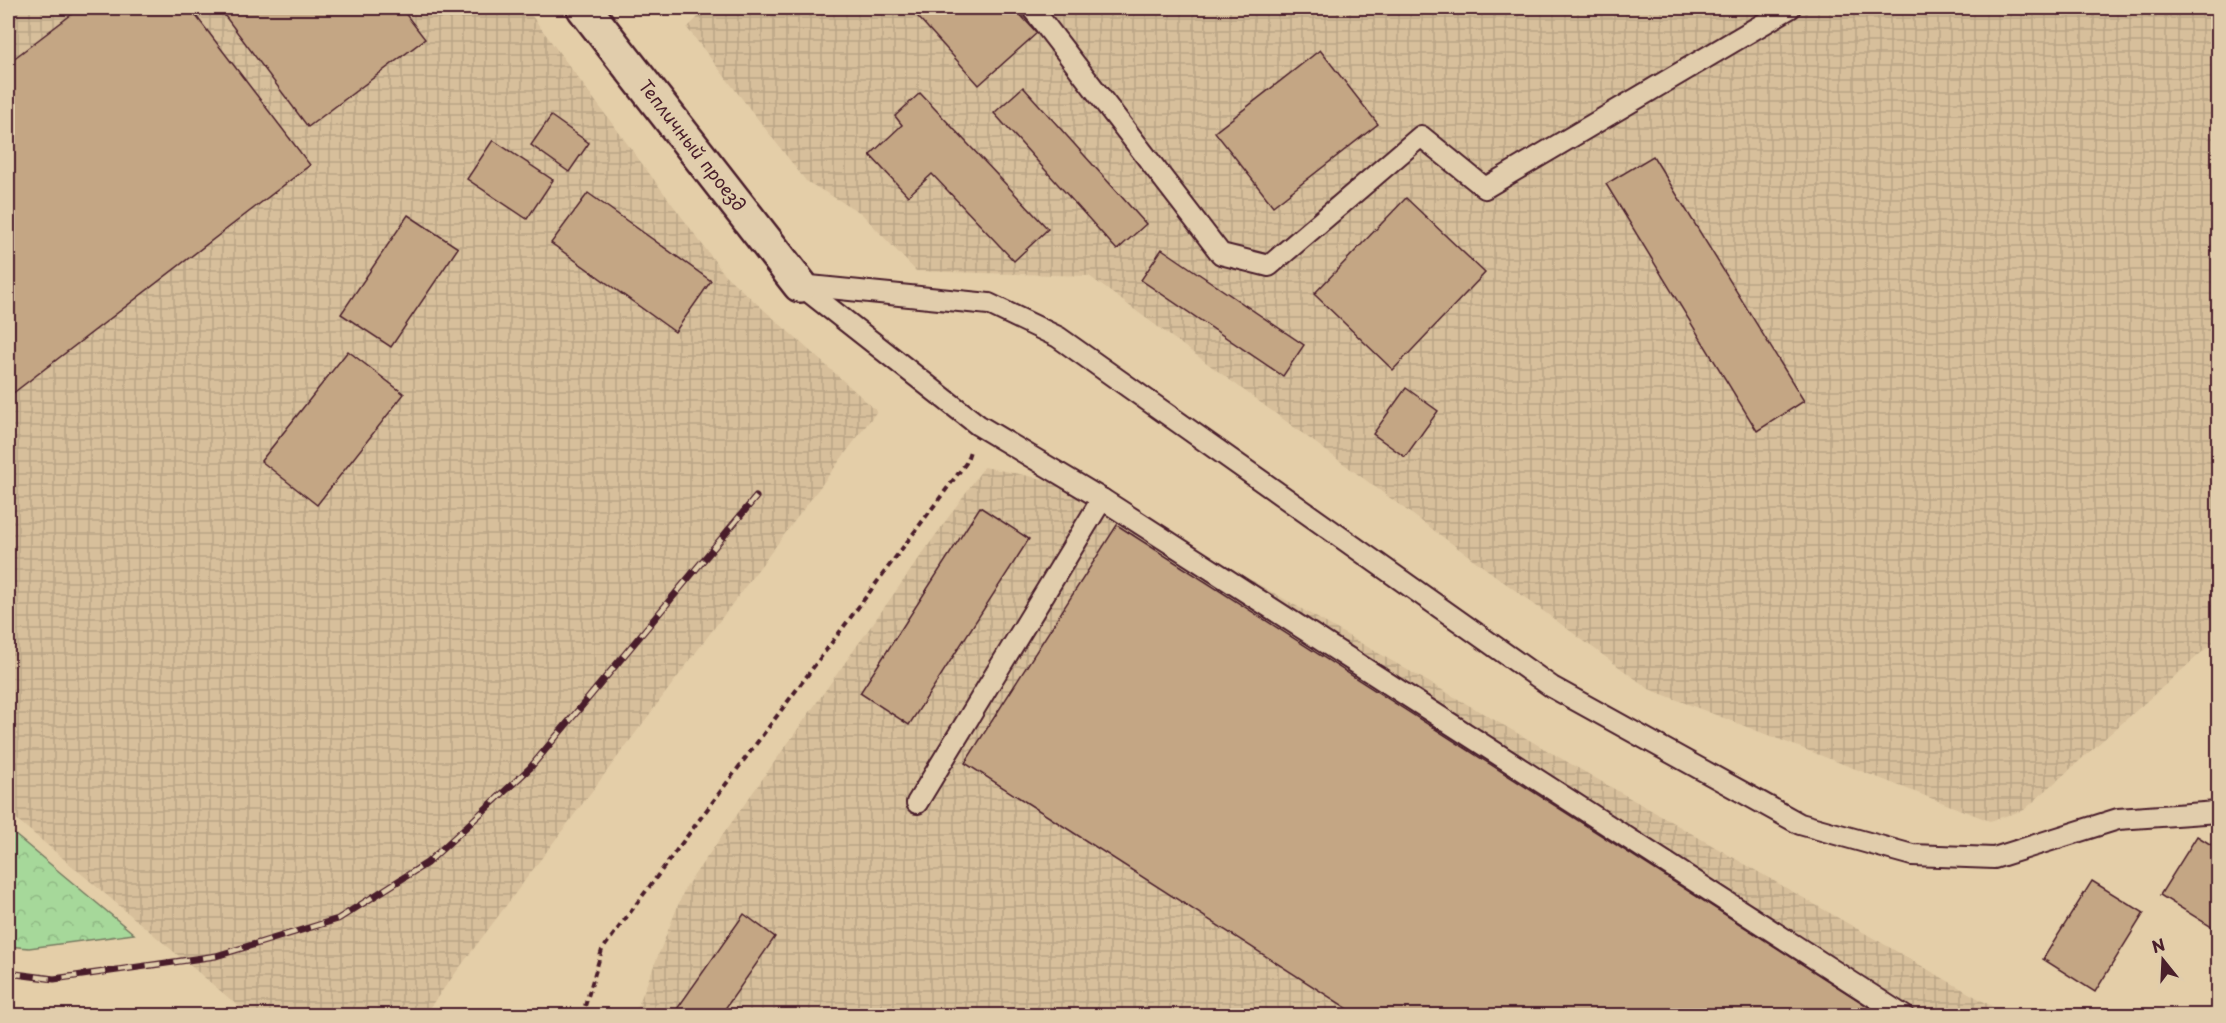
<svg xmlns="http://www.w3.org/2000/svg" width="2226" height="1023" font-family="'Playpen Sans',sans-serif">
	<defs>
		<pattern id="industrial-grid" width="8" height="8" patternUnits="userSpaceOnUse" patternTransform="scale(1.5)"><rect width="8" height="8" fill="#d7bf9b"/><path d="M0 4h8M4 0v8" fill="none" stroke="#baa486"/></pattern>
		<pattern id="forest-crowns" width="20" height="18" patternUnits="userSpaceOnUse" patternTransform="scale(1.5)"><rect width="20" height="18" fill="#a6d89a"/><path d="M2 6a3 3 0 1 1 6 0M12 15a3 3 0 1 1 6 0" fill="none" stroke="#90b985"/></pattern>
	</defs>
	<rect width="100%" height="100%" fill="#e4cea8"/>
	<filter id="ink" filterUnits="userSpaceOnUse"><feTurbulence type="fractalNoise" baseFrequency=".0167" numOctaves="2"/><feDisplacementMap in="SourceGraphic" scale="12" xChannelSelector="R" yChannelSelector="G"/><feConvolveMatrix kernelMatrix="1 2 1 2 8 2 1 2 1" color-interpolation-filters="sRGB"/></filter>
	<g filter="url(#ink)">
		<!-- industrial -->
		<g fill="url(#industrial-grid)">
			<path d="M8,8H526L725,275L877,411L424,1015H249L8,812Z"/>
			<path d="M707,8H2218V638L2024,810L1990,821L1649,689L1089,276L916,271L861,213L806,181L687,28Z"/>
			<path d="M984,467L1093,489L2007,1015L634,1016L685,888Z"/>
		</g>
		<!-- forest -->
		<path fill="url(#forest-crowns)" stroke="#787c62" stroke-width="1.5" d="M8,829L134,934L29,948L8,946Z"/>
		<!-- building -->
		<g fill="#c4a684" stroke="#4a1f2b" stroke-width="1.5">
			<path d="M80,8H190L310,165L8,397V63Z"/>
			<path d="M219,8H401L425,39L308,127Z"/>
			<path d="M910,8H1014L1037,33L979,85Z"/>
			<path d="M1320,50L1378,124L1273,206L1215,132Z"/>
			<path d="M1023,87L1146,224L1117,250L994,113Z"/>
			<path d="M920,93L1048,229L1014,261L932,174L908,196L870,155L902,125L895,116Z"/>
			<path d="M551,116L589,143L569,172L531,145Z"/>
			<path d="M493,140L553,180L527,219L467,179Z"/>
			<path d="M1653,156L1804,401L1757,431L1606,184Z"/>
			<path d="M588,193L711,281L675,332L551,243Z"/>
			<path d="M1406,198L1485,273L1393,370L1314,294Z"/>
			<path d="M408,215L458,248L391,347L341,314Z"/>
			<path d="M1162,249L1304,345L1283,376L1141,280Z"/>
			<path d="M348,351L404,394L317,505L261,461Z"/>
			<path d="M1406,388L1438,411L1405,457L1373,434Z"/>
			<path d="M980,507L1029,539L909,725L860,693Z"/>
			<path d="M1117,525L1883,1016H1359L965,763Z"/>
			<path d="M2197,836L2218,849V931L2160,895Z"/>
			<path d="M2092,881L2144,913L2095,992L2043,959Z"/>
			<path d="M744,914L775,937L720,1016H686L677,1009Z"/>
		</g>
		<g fill="none" stroke-linecap="round" stroke-linejoin="round">
			<!-- service casing -->
			<g stroke="#4a1f2b" stroke-width="24">
				<g id="service">
					<path d="M1032,8L1221,254L1269,266L1421,136L1485,188L1790,8"/>
					<path d="M800,285L989,304L1058,337L1552,687L1800,824L1912,855L1994,858L2118,819L2218,812"/>
					<path d="M800,285L978,425L1102,499L917,803"/>
					<path d="M1102,499L1904,1016"/>
				</g>
			</g>
			<!-- minor casing -->
			<g stroke="#4a1f2b" stroke-width="38">
				<path id="minor" d="M584,8L800,285"/>
			</g>
			<!-- path -->
			<path stroke="#4a1f2b" stroke-width="4" stroke-dasharray="6 4.5" stroke-linecap="butt" d="M582,1016L602,950L966,463L970,451"/>
			<!-- service -->
			<use href="#service" stroke="#e1cdac" stroke-width="20"/>
			<!-- minor -->
			<use href="#minor" stroke="#e1cdac" stroke-width="33"/>
			<!-- rail casing -->
			<g stroke="#4a1f2b" stroke-width="7">
				<path id="rail" d="M8,973L54,979L216,956L338,919L427,863L530,768L756,497"/>
			</g>
			<!-- rail -->
			<use href="#rail" stroke="#e1cdac" stroke-width="4.5" stroke-dasharray="14" stroke-linecap="butt"/>
		</g>
	</g>
	<g text-anchor="middle" stroke-width="5" stroke-linejoin="round" paint-order="stroke">
		<!-- street labels -->
		<g font-size="18" fill="#4a1f2b" stroke="#e1cdac">
			<text transform="translate(692 146) rotate(52)" y="6">Тепличный проезд</text>
		</g>
	</g>
	<!-- margin -->
	<rect width="2226" height="1023" fill="none" stroke="#e1cdac" stroke-width="30"/>
	<rect x="15" y="15" width="2196" height="993" fill="none" stroke="#4a1f2b" stroke-width="2" filter="url(#ink)"/>
	<!-- north arrow -->
	<g transform="translate(2163 960) rotate(342)" stroke="#e1cdac" stroke-width="4.5" paint-order="stroke">
	<path d="M0-4.5L10 22L0 15L-10 22Z" fill="#4a1f2b"/>
	<text y="-9" font-size="16" font-weight="bold" text-anchor="middle" fill="#4a1f2b">N</text>
	</g>
</svg>
